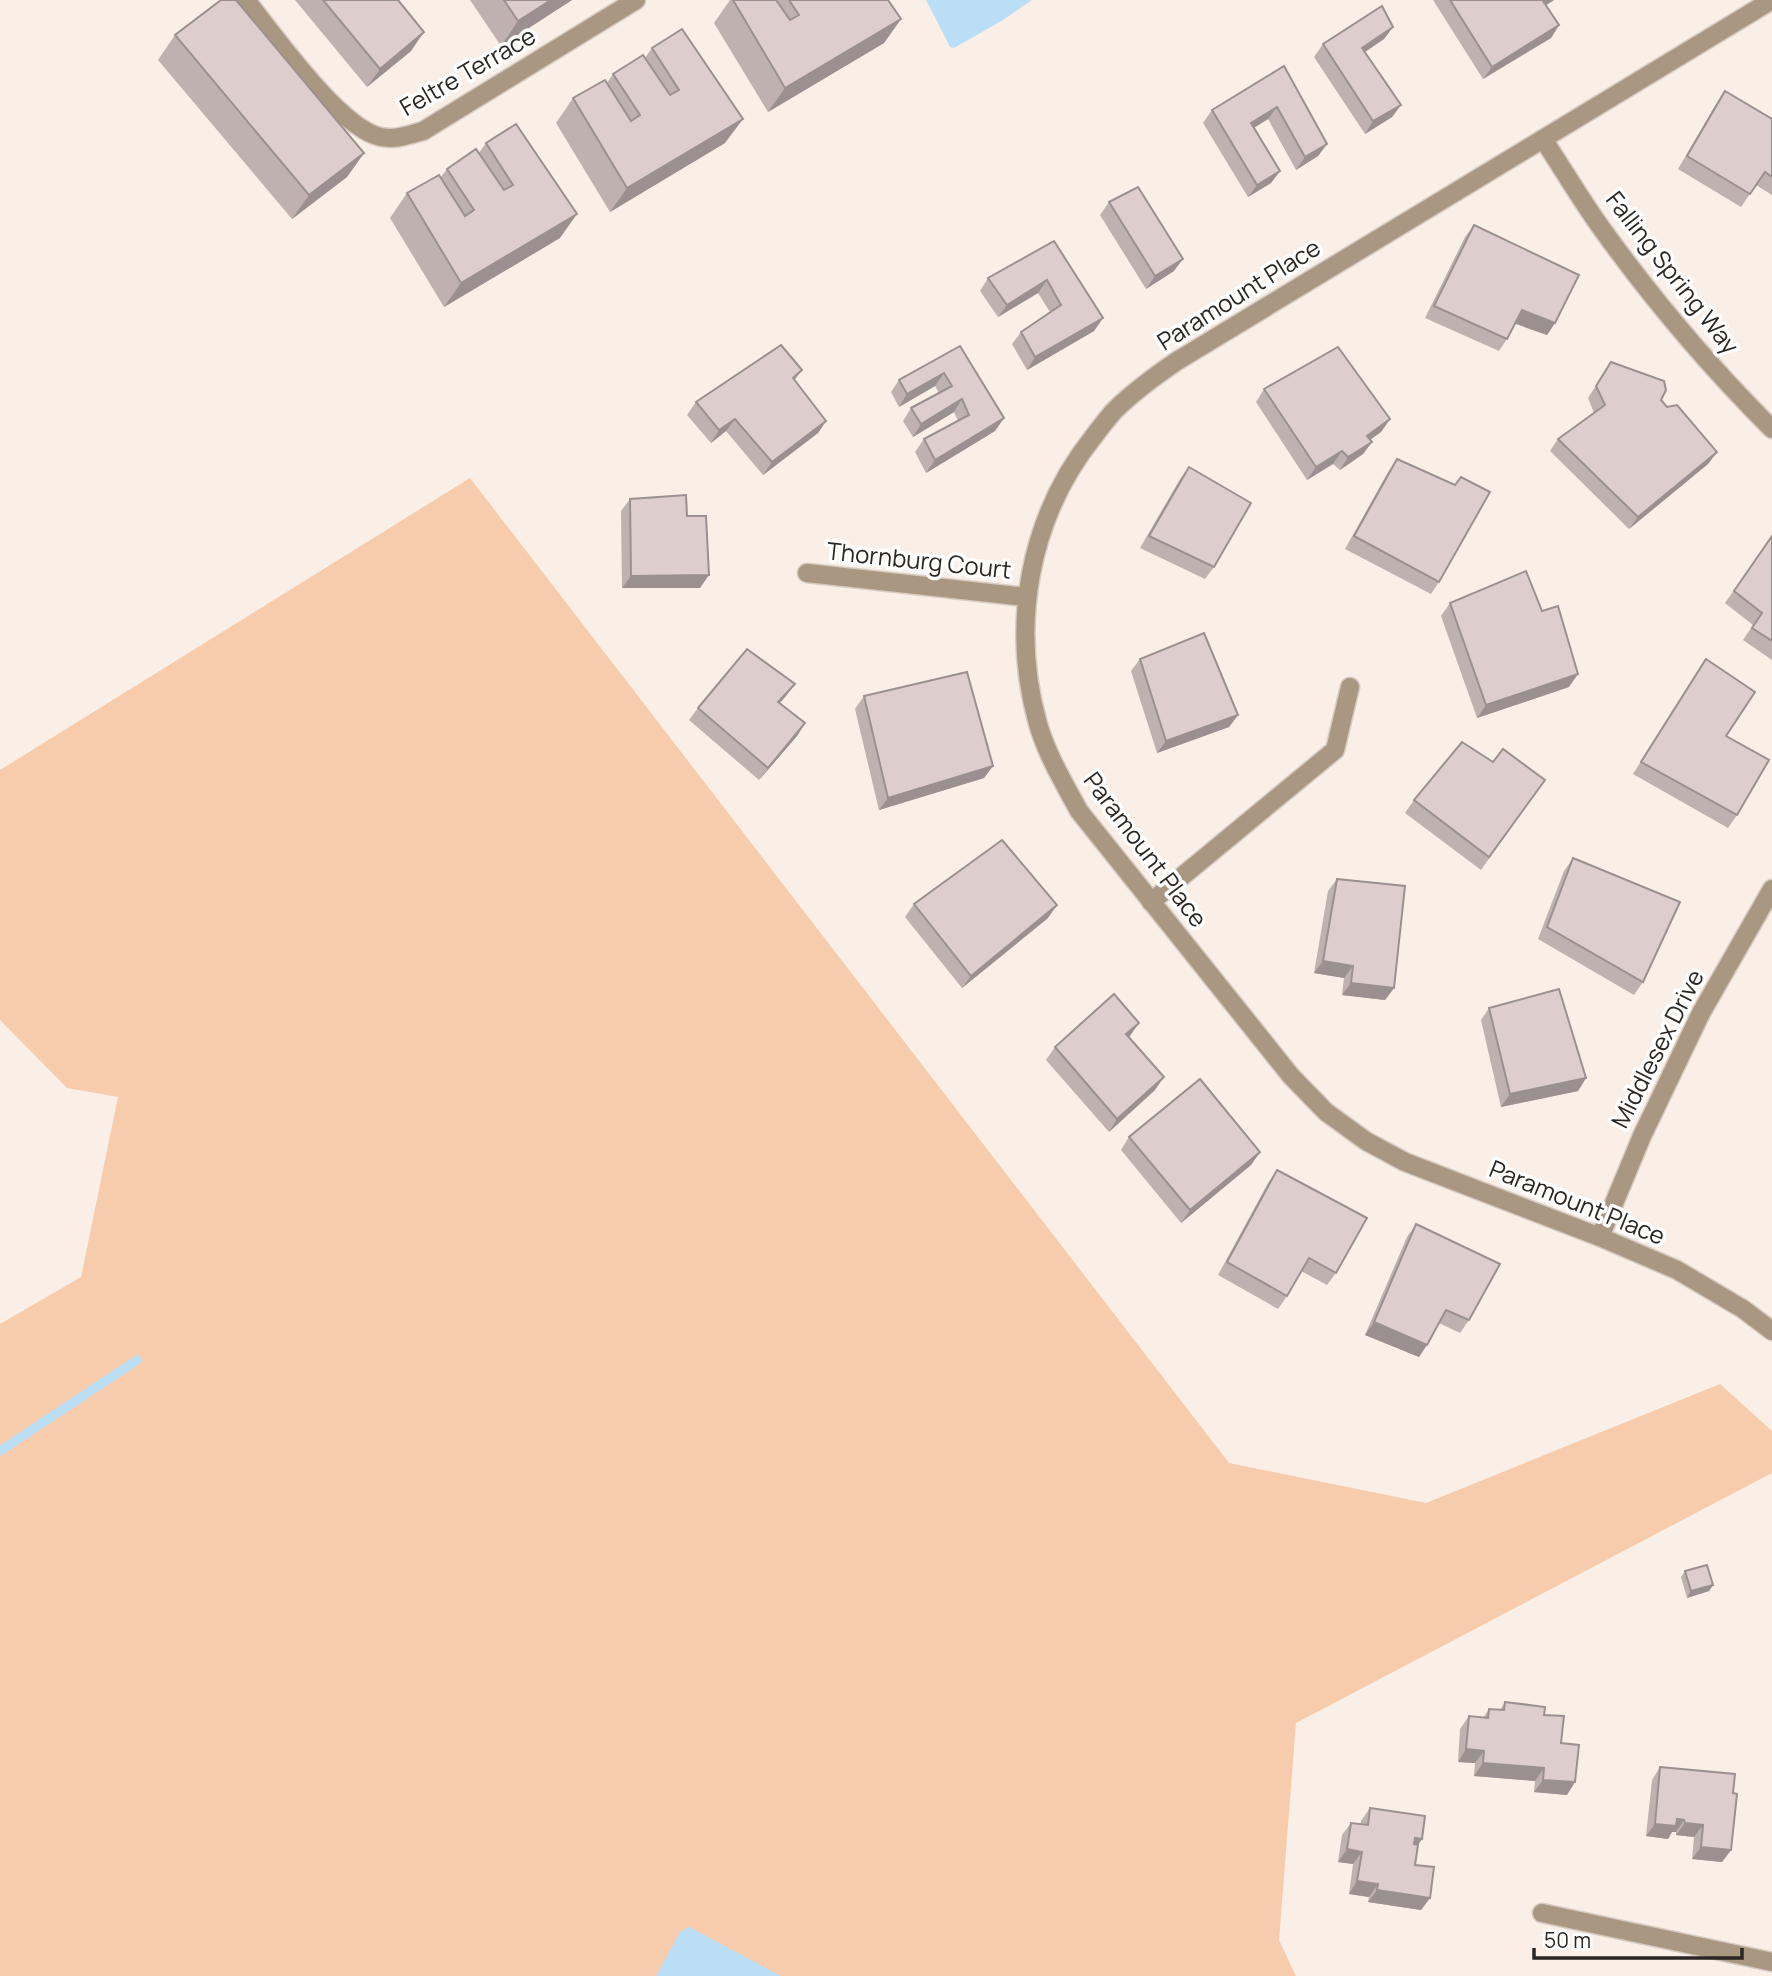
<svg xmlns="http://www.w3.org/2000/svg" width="1772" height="1976" font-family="Manrope,sans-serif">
	<rect width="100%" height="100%" fill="#faefe6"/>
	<!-- green -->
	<path fill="#f7ccac" d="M470,478L1229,1463L1426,1503L1720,1384L1772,1431V1473L1296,1723L1279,1940L1296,1976H0V1324L81,1277L118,1097L67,1088L0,1020V770Z"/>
	<!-- water -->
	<g fill="#b9def6">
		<path d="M926,0H1032L1003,20L954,48L950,47L948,43Z"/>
		<path d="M689,1927L781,1976H656L680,1932Z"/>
	</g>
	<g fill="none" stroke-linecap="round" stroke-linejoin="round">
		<!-- stream -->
		<path stroke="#b9def6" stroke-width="9" d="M0,1451L137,1360"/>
		<!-- minor casing -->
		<g stroke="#d5cbc3" stroke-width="21">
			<g id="minor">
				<path d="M246,0C273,34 340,129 381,137C396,140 408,135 423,131L636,0"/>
				<path d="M1772,0L1177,361C1155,376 1133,392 1114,411C1107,419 1100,428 1094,436C1029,517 1010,625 1038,724C1047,755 1064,783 1079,811L1291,1076L1326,1112L1366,1141L1405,1162L1600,1237L1677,1270L1743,1309L1772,1331"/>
				<path d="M1543,139C1563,169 1581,200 1602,229C1653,300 1710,367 1772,429"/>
				<path d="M807,573L1026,597"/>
				<path d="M1151,902L1335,750L1350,687"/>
				<path d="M1600,1237L1642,1136L1701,1013L1772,889"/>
				<path d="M1542,1913L1772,1962"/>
			</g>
		</g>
		<!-- minor -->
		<use href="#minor" stroke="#aa9781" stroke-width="18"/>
	</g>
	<!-- wall -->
	<g fill="#beb1b0">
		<path d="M295,0H398L411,51L367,87Z"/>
		<path d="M470,0H572L501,46Z"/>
		<path d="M730,0H888L901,19L884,43L768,112L714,23Z"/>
		<path d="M1433,0H1554L1546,5L1559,25L1551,38L1483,79Z"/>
		<path d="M1393,27L1384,39L1365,52L1401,105L1392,117L1365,134L1314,57L1323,44Z"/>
		<path d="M175,35L364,153L347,177L292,219L158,60Z"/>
		<path d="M652,48L725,143L610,212L556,123L573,98L607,83L613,74L645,58Z"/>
		<path d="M1284,66L1327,144L1318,156L1296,170L1268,119L1254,128L1280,171L1271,183L1248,197L1203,123L1212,110Z"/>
		<path d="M1725,91L1772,119V195L1756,185L1741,207L1678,169L1716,104Z"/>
		<path d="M486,143L560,238L444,307L390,218L407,193L440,178L447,169L479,153Z"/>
		<path d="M1109,202L1174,271L1146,289L1100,215Z"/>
		<path d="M1474,225L1555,323L1547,335L1515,323L1507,339L1499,351L1425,318L1465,237Z"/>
		<path d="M1054,241L1103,318L1094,331L1027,370L1012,344L1021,332L1050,312L1038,293L998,317L980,291L988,278Z"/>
		<path d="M960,346L1004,418L995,431L926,473L915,452L924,439L958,421L954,412L913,437L903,421L911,408L939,393L935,386L899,407L891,392L899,380Z"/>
		<path d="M1611,362L1661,400L1667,407L1717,452L1708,464L1629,529L1550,451L1558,439L1594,413L1588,398Z"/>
		<path d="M802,370L795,380L826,421L818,433L763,475L726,431L711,443L687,415L696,402Z"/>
		<path d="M1264,389L1390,419L1381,432L1370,439L1372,442L1363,454L1340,470L1333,464L1307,480L1256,402Z"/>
		<path d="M1397,459L1455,485L1439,582L1431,594L1345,549L1388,472Z"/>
		<path d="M1189,467L1214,567L1205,579L1140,548L1180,479Z"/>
		<path d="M630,499L687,516L700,588H622L621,511Z"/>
		<path d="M1772,536V660L1743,640L1753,625L1725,603Z"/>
		<path d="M1450,603L1542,611L1569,687L1477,718L1441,616Z"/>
		<path d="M1140,659L1238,715L1229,727L1157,753L1131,671Z"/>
		<path d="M1706,659L1726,736L1737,815L1728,828L1633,774Z"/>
		<path d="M786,696L779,703L805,723L797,736L759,780L689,720L698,708Z"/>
		<path d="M864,696L993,766L984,778L879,810L855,709Z"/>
		<path d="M1545,780L1481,870L1405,813L1414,800Z"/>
		<path d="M1573,858L1643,982L1634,995L1538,939L1564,871Z"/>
		<path d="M1337,879L1394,988L1385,1000L1342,995L1344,978L1314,973L1328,891Z"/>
		<path d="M914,904L1048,918L962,988L905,917Z"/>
		<path d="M1489,1008L1586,1078L1578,1091L1501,1107L1481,1020Z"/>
		<path d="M1130,1036L1129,1037L1155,1090L1109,1132L1046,1060L1055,1047Z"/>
		<path d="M1129,1137L1260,1152L1251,1165L1181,1223L1121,1150Z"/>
		<path d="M1277,1170L1336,1273L1327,1285L1301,1271L1287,1296L1278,1309L1218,1275L1268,1183Z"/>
		<path d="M1416,1224L1469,1320L1460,1333L1439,1323L1419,1357L1365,1335L1407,1237Z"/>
		<path d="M1685,1571L1713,1585L1709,1591L1687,1598L1681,1577Z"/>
		<path d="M1505,1702L1544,1715L1561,1743L1567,1795L1534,1792L1535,1781L1474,1776L1475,1763L1458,1762L1460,1729L1469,1716L1483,1718L1489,1709L1500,1710Z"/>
		<path d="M1660,1767L1733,1793L1731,1850L1722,1862L1692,1859L1694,1837L1676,1835V1832H1672L1668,1839L1646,1836L1652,1780Z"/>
		<path d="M1370,1808L1422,1839L1418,1845L1415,1865L1430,1898L1421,1910L1368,1902L1369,1897L1349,1894L1353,1864L1338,1862L1342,1835L1351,1823L1361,1824V1821Z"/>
	</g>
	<!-- shaded-wall -->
	<g fill="#9b9090">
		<path d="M551,0H572L501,46L518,21Z"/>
		<path d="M1544,0H1554L1534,13Z"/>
		<path d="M901,19L884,43L768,112L785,88Z"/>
		<path d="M1559,25L1551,38L1483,79L1492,67Z"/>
		<path d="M1393,27L1384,39L1353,60L1362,48Z"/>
		<path d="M424,32L411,51L367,87L380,69Z"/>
		<path d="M1401,105L1392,117L1365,134L1373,121Z"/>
		<path d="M1277,107L1268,119L1242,135L1251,123Z"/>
		<path d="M743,119L725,143L610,212L627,188Z"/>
		<path d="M1327,144L1318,156L1296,170L1305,157Z"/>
		<path d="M364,153L347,177L292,219L309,195Z"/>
		<path d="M1280,171L1271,183L1248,197L1257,185Z"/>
		<path d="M577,214L560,238L444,307L461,283Z"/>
		<path d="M1183,259L1174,271L1146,289L1155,276Z"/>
		<path d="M1047,280L1038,293L998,317L1007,305Z"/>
		<path d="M1522,310L1555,323L1547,335L1513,323Z"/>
		<path d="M1103,318L1094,331L1027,370L1035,357Z"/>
		<path d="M944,373L935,386L899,407L907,394Z"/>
		<path d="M962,399L954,412L913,437L921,424Z"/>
		<path d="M1004,418L995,431L926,473L935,460Z"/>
		<path d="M735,419L726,431L711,443L719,430Z"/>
		<path d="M1390,419L1381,432L1359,448L1367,436Z"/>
		<path d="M826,421L818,433L763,475L772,462Z"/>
		<path d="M1372,442L1363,454L1340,470L1348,457Z"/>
		<path d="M1342,451L1333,464L1307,480L1316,467Z"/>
		<path d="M1717,452L1708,464L1629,529L1638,517Z"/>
		<path d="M709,575L700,588H622L631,576Z"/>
		<path d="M1578,674L1569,687L1477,718L1486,705Z"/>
		<path d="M795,684L786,696L769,715L778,702Z"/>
		<path d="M1238,715L1229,727L1157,753L1166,741Z"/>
		<path d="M805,723L797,736L759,780L768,768Z"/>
		<path d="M993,766L984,778L879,810L888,798Z"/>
		<path d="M1057,905L1048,918L962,988L971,976Z"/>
		<path d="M1323,961L1353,966L1344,978L1314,973Z"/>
		<path d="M1351,983L1394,988L1385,1000L1342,995Z"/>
		<path d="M1139,1023L1130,1036L1118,1046L1126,1034Z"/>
		<path d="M1164,1077L1155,1090L1109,1132L1117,1119Z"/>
		<path d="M1586,1078L1578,1091L1501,1107L1510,1094Z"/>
		<path d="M1260,1152L1251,1165L1181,1223L1190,1210Z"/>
		<path d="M1374,1322L1427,1345L1419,1357L1365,1335Z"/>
		<path d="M1713,1585L1709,1591L1687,1598L1691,1591Z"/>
		<path d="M1466,1749L1484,1751L1475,1763L1458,1762Z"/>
		<path d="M1483,1763L1544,1768L1535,1781L1474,1776Z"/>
		<path d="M1543,1780L1575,1782L1567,1795L1534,1792Z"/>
		<path d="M1677,1819L1684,1820L1676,1832H1672L1668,1839L1646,1836L1655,1824Z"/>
		<path d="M1685,1823L1703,1825L1694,1837L1676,1835Z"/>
		<path d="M1415,1838L1422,1839L1413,1852Z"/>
		<path d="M1701,1847L1731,1850L1722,1862L1692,1859Z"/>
		<path d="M1347,1849L1362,1852L1353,1864L1338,1862Z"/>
		<path d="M1357,1881L1378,1884L1369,1897L1349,1894Z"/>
		<path d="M1377,1890L1430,1898L1421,1910L1368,1902Z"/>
	</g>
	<!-- building -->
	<g fill="#ddcecd" stroke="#9b9090" stroke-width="2">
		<path d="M221,0H236L364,153L309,195L175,35Z"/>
		<path d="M323,0H398L424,32L380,69Z"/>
		<path d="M504,0H551L518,21Z"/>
		<path d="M733,0H776L790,20L799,15L789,0H888L901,19L785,88Z"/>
		<path d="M1450,0H1544L1543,1L1559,25L1492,67Z"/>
		<path d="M1382,6L1393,27L1362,48L1401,105L1373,121L1323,44Z"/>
		<path d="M682,29L743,119L627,188L573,98L605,80L631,121L640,115L613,74L643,55L670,95L679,90L652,48Z"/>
		<path d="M1284,66L1327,144L1305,157L1277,107L1251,123L1280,171L1257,185L1212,110Z"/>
		<path d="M1725,91L1772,119V177L1765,172L1750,194L1687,156Z"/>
		<path d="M516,124L577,214L461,283L407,193L439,175L465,216L474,210L447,169L476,149L504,190L513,185L486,143Z"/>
		<path d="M1138,187L1183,259L1155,276L1109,202Z"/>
		<path d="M1474,225L1579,275L1555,323L1522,310L1507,339L1434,306Z"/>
		<path d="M1054,241L1103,318L1035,357L1021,332L1061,305L1047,280L1007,305L988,278Z"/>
		<path d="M781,345L802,370L793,378L826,421L772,462L735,419L719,430L696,402Z"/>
		<path d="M960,346L1004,418L935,460L924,439L969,415L962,399L921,424L911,408L952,386L944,373L907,394L899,380Z"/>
		<path d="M1338,347L1390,419L1367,436L1372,442L1348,457L1342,451L1316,467L1264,389Z"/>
		<path d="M1611,362L1664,381L1666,390L1661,400L1667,407L1677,405L1717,452L1638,517L1558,439L1605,405L1596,386Z"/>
		<path d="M1397,459L1455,485L1461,477L1490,492L1439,582L1354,536Z"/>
		<path d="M1189,467L1251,503L1214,567L1149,536Z"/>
		<path d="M686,495L687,516H706L709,575L631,576L630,499Z"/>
		<path d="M1772,536V641L1752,628L1762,613L1734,591Z"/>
		<path d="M1526,571L1542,611L1558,606L1578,674L1486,705L1450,603Z"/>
		<path d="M1204,633L1238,715L1166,741L1140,659Z"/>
		<path d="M747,649L795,684L778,702L805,723L768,768L698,708Z"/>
		<path d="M1706,659L1755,692L1726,736L1769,760L1737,815L1641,762Z"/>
		<path d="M967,672L993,766L888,798L864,696Z"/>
		<path d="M1462,742L1493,762L1503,749L1545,780L1489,857L1414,800Z"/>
		<path d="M1002,840L1057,905L971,976L914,904Z"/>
		<path d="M1573,858L1680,902L1643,982L1547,927Z"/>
		<path d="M1337,879L1405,886L1394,988L1351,983L1353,966L1323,961Z"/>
		<path d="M1559,989L1586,1078L1510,1094L1489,1008Z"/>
		<path d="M1114,994L1139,1023L1126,1034L1164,1077L1117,1119L1055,1047Z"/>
		<path d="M1200,1079L1260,1152L1190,1210L1129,1137Z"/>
		<path d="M1277,1170L1367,1218L1336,1273L1309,1258L1287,1296L1227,1262Z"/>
		<path d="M1416,1224L1500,1264L1469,1320L1446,1310L1427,1345L1374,1322Z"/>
		<path d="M1707,1565L1713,1585L1691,1591L1685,1571Z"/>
		<path d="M1505,1702L1545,1707L1544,1715L1564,1716L1561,1743L1579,1745L1575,1782L1543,1780L1544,1768L1483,1763L1484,1751L1466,1749L1469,1716L1488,1718L1489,1709L1504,1710Z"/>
		<path d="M1660,1767L1735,1774L1733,1793L1737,1794L1731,1850L1701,1847L1703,1825L1685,1823L1684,1820L1677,1819L1676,1826L1655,1824Z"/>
		<path d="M1370,1808L1425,1816L1422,1839L1415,1838L1414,1844L1418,1845L1415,1865L1434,1867L1430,1898L1377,1890L1378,1884L1357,1881L1362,1852L1347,1849L1351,1823L1368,1825Z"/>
	</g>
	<g text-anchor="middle" stroke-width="7" stroke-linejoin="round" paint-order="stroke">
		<!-- street labels -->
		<g font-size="24" fill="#2a2623" stroke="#fefefe">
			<text transform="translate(468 72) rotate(-30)" y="8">Feltre Terrace</text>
			<text transform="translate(1672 273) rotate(52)" y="8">Falling Spring Way</text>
			<text transform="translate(1239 295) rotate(-32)" y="8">Paramount Place</text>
			<text transform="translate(919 561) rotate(6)" y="8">Thornburg Court</text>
			<text transform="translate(1145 850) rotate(53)" y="8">Paramount Place</text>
			<text transform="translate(1658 1049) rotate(-63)" y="8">Middlesex Drive</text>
			<text transform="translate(1577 1203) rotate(22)" y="8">Paramount Place</text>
		</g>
	</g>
	<!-- scale -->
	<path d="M1534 1948v10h208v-10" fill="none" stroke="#2a2623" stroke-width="3.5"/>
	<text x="1544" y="1948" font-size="21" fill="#2a2623" stroke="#fefefe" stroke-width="5" paint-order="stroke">50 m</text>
</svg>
